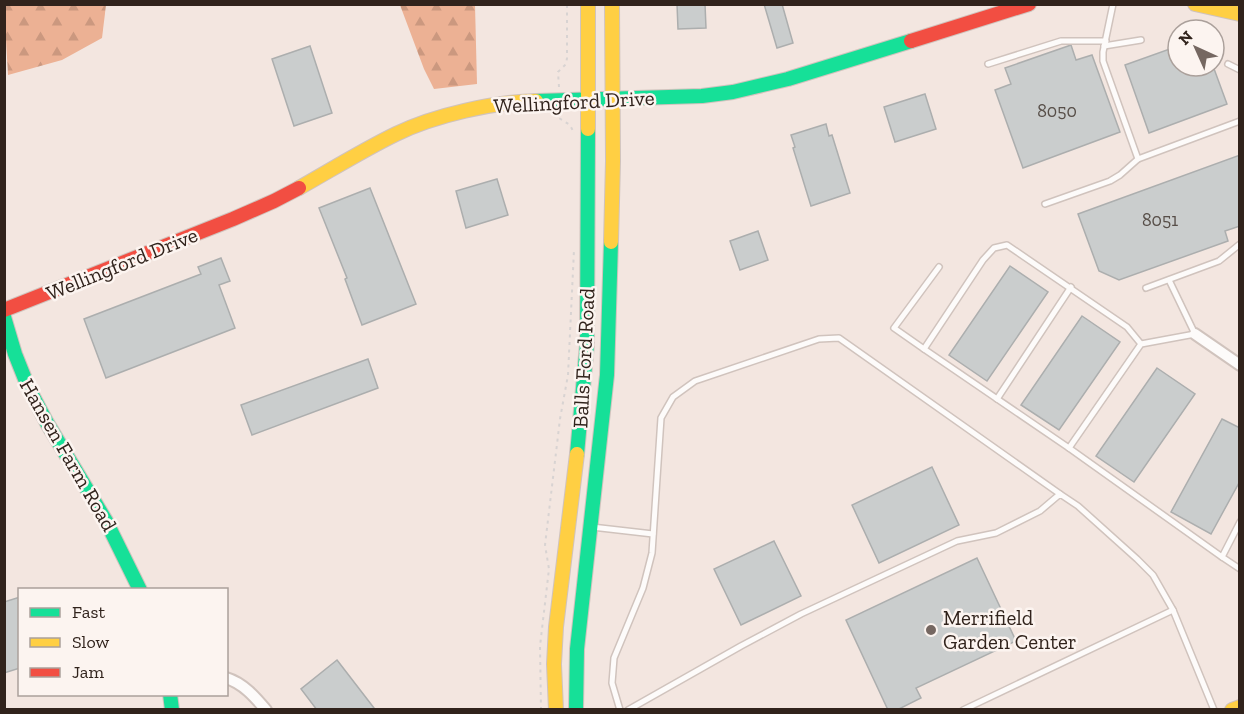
<svg xmlns="http://www.w3.org/2000/svg" width="1244" height="714" font-family="'Zilla Slab',serif">
	<defs>
		<pattern id="forest-firs" width="22" height="20" patternUnits="userSpaceOnUse" patternTransform="scale(1.5)"><rect width="22" height="20" fill="#ecb194"/><path d="M5 1l3.5 6h-7zM16 11l3.5 6h-7z" fill="#cb987f"/></pattern>
	</defs>
	<rect width="100%" height="100%" fill="#f3e6e0"/>
	<!-- forest -->
	<g fill="url(#forest-firs)">
		<path d="M4,5H106L102,38L62,60L8,75Z"/>
		<path d="M400,5H475L477,84L434,89L424,69Z"/>
	</g>
	<!-- building -->
	<g fill="#cacdcd" stroke="#acaeae" stroke-width="1.5">
		<path d="M677,4H705L706,28L678,29Z"/>
		<path d="M764,4H782L793,43L777,48Z"/>
		<path d="M1071,45L1076,60L1092,55L1120,132L1023,168L995,90L1011,84L1005,68Z"/>
		<path d="M310,46L332,113L294,126L272,59Z"/>
		<path d="M1178,46V66H1213L1227,104L1149,133L1125,65Z"/>
		<path d="M925,94L936,129L895,142L884,107Z"/>
		<path d="M826,124L829,136L832,135L850,193L811,206L793,148L795,147L791,135Z"/>
		<path d="M1240,155V226L1225,231L1228,241L1119,280L1099,271L1078,214Z"/>
		<path d="M497,179L508,215L466,228L456,191Z"/>
		<path d="M370,188L416,304L362,325L345,279L347,278L319,208Z"/>
		<path d="M758,231L768,260L740,270L730,241Z"/>
		<path d="M221,258L230,281L219,285L235,328L106,378L84,319L201,274L198,267Z"/>
		<path d="M1010,266L1048,292L987,381L949,355Z"/>
		<path d="M1082,316L1120,342L1059,430L1021,405Z"/>
		<path d="M368,359L378,388L252,435L241,405Z"/>
		<path d="M1157,368L1195,394L1134,482L1096,456Z"/>
		<path d="M1222,419L1240,428V481L1211,534L1171,512Z"/>
		<path d="M932,467L959,525L879,563L852,505Z"/>
		<path d="M774,541L801,596L741,625L714,569Z"/>
		<path d="M977,558L1016,641L916,688L921,698L897,710H888L846,620Z"/>
		<path d="M20,597V668L4,673V602Z"/>
		<path d="M337,660L374,708L372,710H317L301,689Z"/>
	</g>
	<g fill="none" stroke-linecap="round" stroke-linejoin="round">
		<!-- lane casing -->
		<g stroke="#d0c3bd" stroke-width="8">
			<g id="lane">
				<path d="M1113,4L1103,52V61L1138,159L1240,121"/>
				<path d="M1104,46L1141,40"/>
				<path d="M988,64L1061,41H1106"/>
				<path d="M1228,64L1240,70"/>
				<path d="M1045,204L1110,181L1120,175L1138,159"/>
				<path d="M939,267L894,328L924,349L983,260L994,248L1007,245L1127,327L1141,344"/>
				<path d="M1169,280L1195,334L1141,344L1069,448L1222,557"/>
				<path d="M1146,288L1219,261L1240,244"/>
				<path d="M924,349L1069,448"/>
				<path d="M997,399L1071,287"/>
				<path d="M1240,522L1222,557L1240,569"/>
				<path d="M592,527L653,534"/>
				<path d="M620,710L612,683L614,658L643,588L652,553L661,418L673,397L695,381L819,339L839,338L1060,494"/>
				<path d="M628,710L741,646L801,614L957,541L996,533L1040,511L1060,494L1078,506L1137,559L1153,575L1173,610"/>
				<path d="M963,710L1173,610L1214,710"/>
			</g>
		</g>
		<!-- street casing -->
		<g stroke="#d0c3bd" stroke-width="14">
			<g id="street">
				<path d="M1195,334L1240,365"/>
				<path d="M226,678C243,683 255,697 266,710"/>
			</g>
		</g>
		<!-- fast casing -->
		<g stroke="#d0c3bd" stroke-width="16">
			<g id="fast">
				<path d="M536,101L702,96L733,92L788,79L911,41"/>
				<path d="M4,317L15,354L29,389L47,423L106,521L140,590"/>
				<path d="M577,454L587,344L588,129"/>
				<path d="M170,694L172,710"/>
				<path d="M576,710L577,649L607,375L611,242"/>
			</g>
		</g>
		<!-- slow casing -->
		<g stroke="#d0c3bd" stroke-width="16">
			<g id="slow">
				<path d="M1195,4L1240,14"/>
				<path d="M588,129V4"/>
				<path d="M299,188C331,170 363,150 396,134C435,115 494,102 536,101"/>
				<path d="M611,242L613,161L612,4"/>
				<path d="M556,710L554,664L556,627L577,454"/>
				<path d="M1232,710L1240,707"/>
			</g>
		</g>
		<!-- jam casing -->
		<g stroke="#d0c3bd" stroke-width="16">
			<g id="jam">
				<path d="M911,41L1029,4"/>
				<path d="M4,310L233,219L274,201L299,188"/>
			</g>
		</g>
		<!-- path -->
		<g stroke="#d8d3d2" stroke-width="2" stroke-dasharray="3 4.5" stroke-linecap="butt">
			<path d="M559,87L558,72L566,64L567,58V4"/>
			<path d="M559,111V118L570,125L574,133"/>
			<path d="M541,710L540,646L549,569L545,545L560,419L568,375L574,250"/>
		</g>
		<!-- lane -->
		<use href="#lane" stroke="#fdfbfa" stroke-width="5"/>
		<!-- street -->
		<use href="#street" stroke="#fdfbfa" stroke-width="10"/>
		<!-- fast -->
		<use href="#fast" stroke="#16e098" stroke-width="14"/>
		<!-- slow -->
		<use href="#slow" stroke="#ffcf43" stroke-width="14"/>
		<!-- jam -->
		<use href="#jam" stroke="#f24e42" stroke-width="14"/>
	</g>
	<!-- markers -->
	<circle fill="#756761" stroke="#fcf4f0" stroke-width="2" cx="931" cy="630" r="6"/>
	<g text-anchor="middle" stroke-width="5" stroke-linejoin="round" paint-order="stroke">
		<!-- number labels -->
		<g font-size="18" fill="#574e48">
			<text x="1057" y="117">8050</text>
			<text x="1160" y="226">8051</text>
		</g>
		<!-- street labels -->
		<g font-size="21" fill="#31231c" stroke="#fcf4f0">
			<text transform="translate(574 102) rotate(-3)" y="7">Wellingford Drive</text>
			<text transform="translate(122 264) rotate(-22)" y="7">Wellingford Drive</text>
			<text transform="translate(584 358) rotate(-87)" y="7">Balls Ford Road</text>
			<text transform="translate(68 455) rotate(60)" y="7">Hansen Farm Road</text>
		</g>
		<!-- poi labels -->
		<g font-size="21" fill="#31231c" stroke="#fcf4f0" text-anchor="start">
			<text x="943" y="625">Merrifield<tspan x="943" dy="24">Garden Center</tspan></text>
		</g>
	</g>
	<!-- border -->
	<rect width="1244" height="714" fill="none" stroke="#31231c" stroke-width="12"/>
	<!-- legend -->
	<rect x="18" y="588" width="210" height="108" fill="#fcf4f0" stroke="#aba09b" stroke-width="1.5"/>
	<rect x="30" y="608" width="30" height="9" fill="#16e098" stroke="#aba09b" stroke-width="1.5"/>
	<text x="72" y="618" font-size="18" fill="#31231c">Fast</text>
	<rect x="30" y="638" width="30" height="9" fill="#ffcf43" stroke="#aba09b" stroke-width="1.5"/>
	<text x="72" y="648" font-size="18" fill="#31231c">Slow</text>
	<rect x="30" y="668" width="30" height="9" fill="#f24e42" stroke="#aba09b" stroke-width="1.5"/>
	<text x="72" y="678" font-size="18" fill="#31231c">Jam</text>
	<!-- north arrow -->
	<g transform="translate(1196 48) rotate(315)"><circle r="28" fill="#fcf4f0" stroke="#aba09b" stroke-width="1.5"/>
	<path d="M0-4.5L10 22L0 15L-10 22Z" fill="#756761"/>
	<text y="-9" font-size="16" font-weight="bold" text-anchor="middle" fill="#31231c">N</text>
	</g>
</svg>
